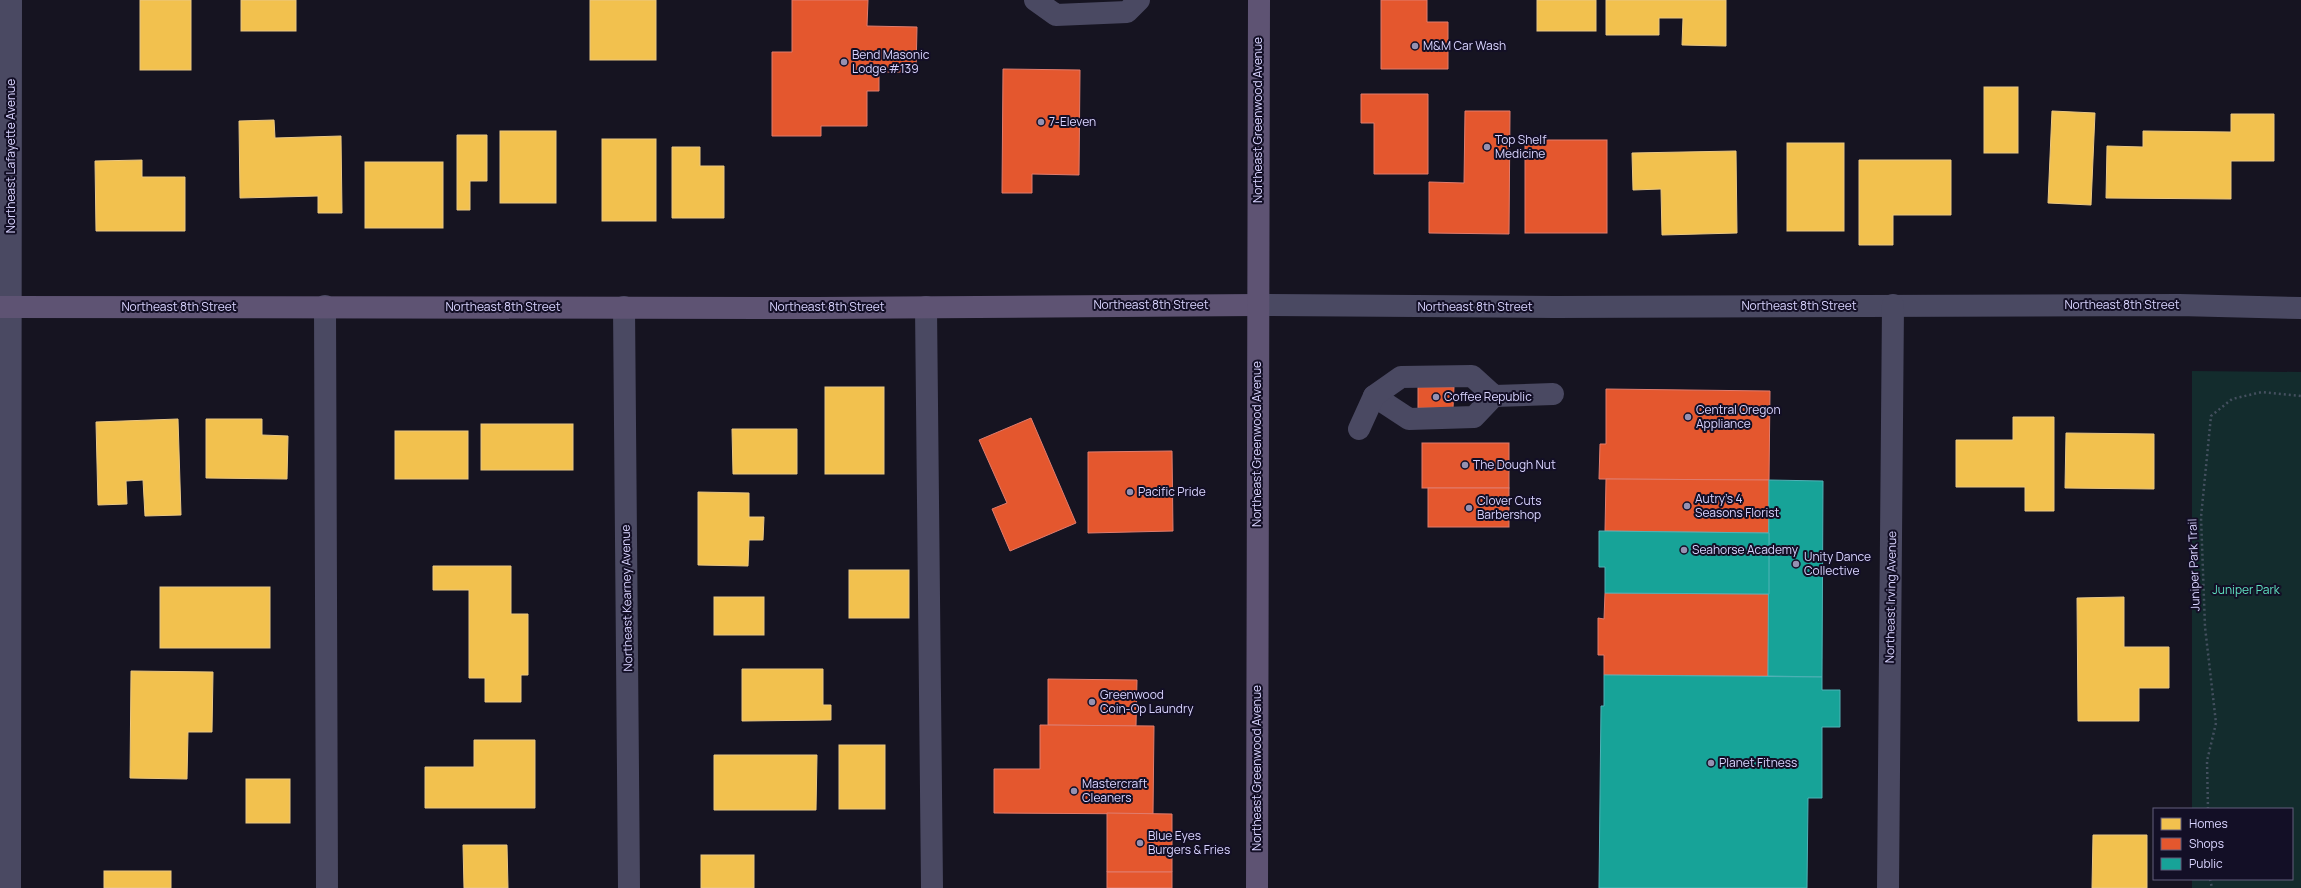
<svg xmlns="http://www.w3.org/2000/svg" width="2301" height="888" font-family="Manrope,sans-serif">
	<rect width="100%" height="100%" fill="#161421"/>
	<!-- park -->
	<path fill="#132c2d" d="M2192,371L2301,372V888H2192V879H2292V809H2192Z"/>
	<!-- homes -->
	<g fill="#f2c14e" stroke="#eac783">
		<rect x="140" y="0" width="51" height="70"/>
		<rect x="241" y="0" width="55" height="31"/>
		<rect x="590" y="0" width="66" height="60"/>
		<rect x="1537" y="0" width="59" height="31"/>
		<path d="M1606,0H1726V46L1682,45L1683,18H1659V35H1606Z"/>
		<rect x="1984" y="87" width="34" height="66"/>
		<path d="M2052,111L2095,113L2091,205L2048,203Z"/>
		<path d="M2231,114H2274V161H2231V199L2106,198L2107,146L2143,147V131L2231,132Z"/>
		<path d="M274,120L275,138L341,136L342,213H318V196L240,198L239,121Z"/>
		<rect x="500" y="131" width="56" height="72"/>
		<path d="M457,135H487V181H470V210H457Z"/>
		<rect x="602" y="139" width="54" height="82"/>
		<rect x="1787" y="143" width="57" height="88"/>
		<path d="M672,147H700V166H724V218H672Z"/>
		<path d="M1736,151L1737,233L1662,235L1661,189L1633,190L1632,153Z"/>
		<path d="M142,160V177H185V231H96L95,161Z"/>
		<path d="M1859,160H1951V215H1893V245H1859Z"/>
		<rect x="365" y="162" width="78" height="66"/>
		<rect x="825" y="387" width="59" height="87"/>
		<path d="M2013,417H2054V511H2025V487H1956V440H2013Z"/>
		<path d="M178,419L181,515L145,516L143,480L126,481L127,504L98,505L96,422Z"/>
		<path d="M206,419H262V435L288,436L287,479L206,478Z"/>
		<rect x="481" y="424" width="92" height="46"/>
		<path d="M732,429H797V474H733Z"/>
		<rect x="395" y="431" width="73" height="48"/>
		<path d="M2066,433L2154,434V489L2065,488Z"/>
		<path d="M698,492L749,493V517H764L763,540H749L748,566L698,565Z"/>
		<path d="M433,566H511V614H528V675H521V702H485V678H469V590H433Z"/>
		<rect x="849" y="570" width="60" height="48"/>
		<rect x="160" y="587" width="110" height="61"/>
		<rect x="714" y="597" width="50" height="38"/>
		<path d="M2124,597V647H2169V688H2139V721H2078L2077,598Z"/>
		<path d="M742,669H823V705H831V720L742,721Z"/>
		<path d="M131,671L213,672L212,732H188L187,779L130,778Z"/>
		<path d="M474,740H535V808H425V767H474Z"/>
		<rect x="839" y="745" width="46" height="64"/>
		<path d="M714,755H817L816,810H714Z"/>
		<rect x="246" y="779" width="44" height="44"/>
		<path d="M2093,835H2147V888H2092Z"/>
		<path d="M463,845H507L508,888H464Z"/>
		<rect x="701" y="855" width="53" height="33"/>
		<rect x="104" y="871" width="67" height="17"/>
	</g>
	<!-- shops -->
	<g fill="#e4572e" stroke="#e17c6d">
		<path d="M792,0H868L867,26L917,27L916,72H879V91H867V126H821V136H772V52H792Z"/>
		<path d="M1381,0H1427V22H1448V69H1381Z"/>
		<path d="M1003,69L1080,70L1079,175L1032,174V193H1002Z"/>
		<path d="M1361,94H1428V174H1374V123H1361Z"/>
		<path d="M1465,111H1510L1509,234L1429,233V182L1464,183Z"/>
		<rect x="1525" y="140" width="82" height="93"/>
		<path d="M1418,387H1454L1453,408H1418Z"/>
		<path d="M1606,389L1770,391L1769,480L1599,479L1600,444H1606Z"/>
		<path d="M1031,418L1076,523L1010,551L992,509L1007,503L979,440Z"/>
		<rect x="1422" y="443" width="87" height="45"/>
		<path d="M1172,451L1173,531L1088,533V452Z"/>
		<path d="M1606,479L1769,480V533L1605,531Z"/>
		<rect x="1428" y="488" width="81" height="39"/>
		<path d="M1605,593L1769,594L1768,676L1604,675V655H1598V618L1604,619Z"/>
		<path d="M1048,679L1137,680L1136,726L1048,725Z"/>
		<path d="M1040,725L1154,726L1153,814L994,813V769H1040Z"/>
		<path d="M1107,813L1172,814V872H1107Z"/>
		<rect x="1107" y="872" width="65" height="16"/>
	</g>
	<!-- public -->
	<g fill="#17a398" stroke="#51b2b7">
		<path d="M1769,480L1823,481L1822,677L1768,676Z"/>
		<path d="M1599,531L1769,533V594L1605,593V567H1599Z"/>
		<path d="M1604,675L1822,677V690H1840V727H1822V798H1808L1807,888H1599L1601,706H1604Z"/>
	</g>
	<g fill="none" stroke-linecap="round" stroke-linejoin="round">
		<!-- path -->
		<g stroke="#44505f" stroke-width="2.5" stroke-dasharray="2 3" stroke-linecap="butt">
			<path d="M2208,809L2207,761L2216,723L2205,627L2201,517L2211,416L2232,399L2262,392L2301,396"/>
			<path d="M2210,879L2212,888"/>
		</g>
		<!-- minor -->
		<g stroke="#4a4962" stroke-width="22">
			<path d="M1035,0L1056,15L1127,12L1139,0"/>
			<path d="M1257,305L1554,307L2179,305L2301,308"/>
			<path d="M325,306L327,888"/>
			<path d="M624,307L629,888"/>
			<path d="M926,307L932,888"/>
			<path d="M1374,396L1409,419L1474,417L1494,396"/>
			<path d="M1359,429L1374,396L1401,377L1472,376L1494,396L1553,394"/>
			<path d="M10,888L11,0"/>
			<path d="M1888,888L1893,305"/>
		</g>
		<!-- major -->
		<g stroke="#5e5373" stroke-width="22">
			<path d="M0,307L816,308L1257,305"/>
			<path d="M1257,888L1259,0"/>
		</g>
	</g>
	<!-- markers -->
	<g fill="#9591b1" stroke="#130f26" stroke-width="1.5">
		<circle cx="1415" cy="46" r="4"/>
		<circle cx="844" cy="62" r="4"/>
		<circle cx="1041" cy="122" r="4"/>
		<circle cx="1487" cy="147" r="4"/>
		<circle cx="1436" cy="397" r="4"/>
		<circle cx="1688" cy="417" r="4"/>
		<circle cx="1465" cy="465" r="4"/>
		<circle cx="1130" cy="492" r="4"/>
		<circle cx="1687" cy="506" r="4"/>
		<circle cx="1469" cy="508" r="4"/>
		<circle cx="1684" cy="550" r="4"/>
		<circle cx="1796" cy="564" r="4"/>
		<circle cx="1092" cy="702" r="4"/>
		<circle cx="1711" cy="763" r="4"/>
		<circle cx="1074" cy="791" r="4"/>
		<circle cx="1140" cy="843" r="4"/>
	</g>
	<g text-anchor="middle" stroke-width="4" stroke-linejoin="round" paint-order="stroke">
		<!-- poi labels -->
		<g font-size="12" fill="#d9d4ff" stroke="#130f26" text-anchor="start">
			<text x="1423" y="50">M&amp;M Car Wash</text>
			<text x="852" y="59">Bend Masonic<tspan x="852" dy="14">Lodge #139</tspan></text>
			<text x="1049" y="126">7-Eleven</text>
			<text x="1495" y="144">Top Shelf<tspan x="1495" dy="14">Medicine</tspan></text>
			<text x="1444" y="401">Coffee Republic</text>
			<text x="1696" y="414">Central Oregon<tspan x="1696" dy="14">Appliance</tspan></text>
			<text x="1473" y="469">The Dough Nut</text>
			<text x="1138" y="496">Pacific Pride</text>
			<text x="1695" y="503">Autry's 4<tspan x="1695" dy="14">Seasons Florist</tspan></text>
			<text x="1477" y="505">Clover Cuts<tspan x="1477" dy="14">Barbershop</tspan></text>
			<text x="1692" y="554">Seahorse Academy</text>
			<text x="1804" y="561">Unity Dance<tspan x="1804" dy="14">Collective</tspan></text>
			<text x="1100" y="699">Greenwood<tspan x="1100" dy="14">Coin-Op Laundry</tspan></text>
			<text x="1719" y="767">Planet Fitness</text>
			<text x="1082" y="788">Mastercraft<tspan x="1082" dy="14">Cleaners</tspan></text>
			<text x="1148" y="840">Blue Eyes<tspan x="1148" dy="14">Burgers &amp; Fries</tspan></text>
		</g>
		<!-- street labels -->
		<g font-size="12" fill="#d9d4ff" stroke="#130f26">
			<text transform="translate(1258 120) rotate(-90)" y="4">Northeast Greenwood Avenue</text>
			<text transform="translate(11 156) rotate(-90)" y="4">Northeast Lafayette Avenue</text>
			<text x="1151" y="309">Northeast 8th Street</text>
			<text x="2122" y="309">Northeast 8th Street</text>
			<text x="1799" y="310">Northeast 8th Street</text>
			<text x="179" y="311">Northeast 8th Street</text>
			<text x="503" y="311">Northeast 8th Street</text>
			<text x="827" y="311">Northeast 8th Street</text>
			<text x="1475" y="311">Northeast 8th Street</text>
			<text transform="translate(1257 444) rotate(-90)" y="4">Northeast Greenwood Avenue</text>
			<text transform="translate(2194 565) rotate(-92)" y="4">Juniper Park Trail</text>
			<text transform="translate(1891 597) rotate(-89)" y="4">Northeast Irving Avenue</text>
			<text transform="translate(627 598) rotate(-91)" y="4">Northeast Kearney Avenue</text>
			<text transform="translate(1257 768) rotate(-90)" y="4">Northeast Greenwood Avenue</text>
		</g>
		<!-- park labels -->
		<g font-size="12" fill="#5fe0c0" stroke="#130f26">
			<text x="2246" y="594">Juniper Park</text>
		</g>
	</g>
	<!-- legend -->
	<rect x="2153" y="808" width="140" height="72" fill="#130f26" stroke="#625e7d"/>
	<rect x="2161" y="818" width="20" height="12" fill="#f2c14e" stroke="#625e7d"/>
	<text x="2189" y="828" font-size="12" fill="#d9d4ff">Homes</text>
	<rect x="2161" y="838" width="20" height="12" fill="#e4572e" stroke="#625e7d"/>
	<text x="2189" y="848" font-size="12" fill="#d9d4ff">Shops</text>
	<rect x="2161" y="858" width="20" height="12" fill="#17a398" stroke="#625e7d"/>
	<text x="2189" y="868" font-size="12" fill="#d9d4ff">Public</text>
</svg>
